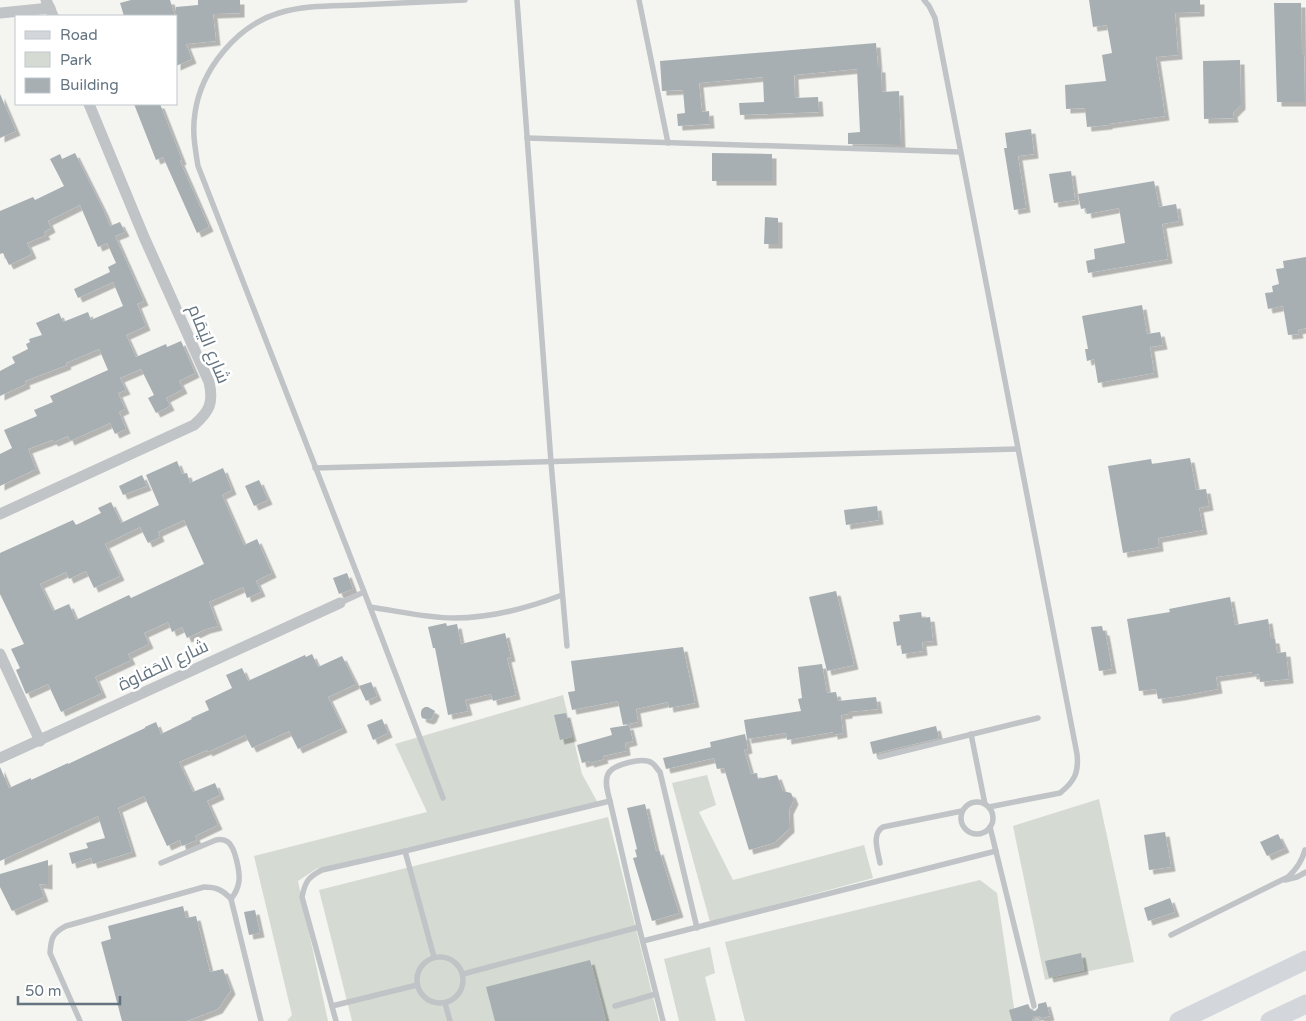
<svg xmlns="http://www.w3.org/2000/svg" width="1306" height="1021" font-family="'Varela Round',Cairo,sans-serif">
	<defs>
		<filter id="shadow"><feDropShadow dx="4.5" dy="4.5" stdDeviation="0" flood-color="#0004"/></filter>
	</defs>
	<rect width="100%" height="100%" fill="#f4f4f1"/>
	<!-- green -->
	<g fill="#d5dbd2">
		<path d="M563,695L582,774L598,803L316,869L298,881L328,1021H287L292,1015L254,856L427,812L395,744Z"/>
		<path d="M707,775L716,805L699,812L733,880L864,845L873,878L710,922L672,783Z"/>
		<path d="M1099,799L1134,962L1045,980L1013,826Z"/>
		<path d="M608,817L659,1021H352L319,890Z"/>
		<path d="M980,880L997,893L1016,1021H745L725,942Z"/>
		<path d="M710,947L715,973L705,977L716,1021H679L664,959Z"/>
	</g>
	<!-- building -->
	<g fill="#a7afb3" fill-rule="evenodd" filter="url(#shadow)">
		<path d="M131,0H170L175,16H124L120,3Z"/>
		<path d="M198,0H240V13L213,14L216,41L186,44L192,59L176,66V7L198,5Z"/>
		<path d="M1089,0H1200V12L1175,13L1178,55L1156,57L1165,116L1108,124V125L1087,127L1085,108L1066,109L1065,85L1106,81L1102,55L1112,53L1107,25L1093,27Z"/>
		<path d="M1274,3H1301L1302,55H1304L1305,102H1277Z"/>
		<path d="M876,43L878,68H881L882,92L899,91L901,145L848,144V133L860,132L857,69L794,75L795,98L818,97L819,112L740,115L739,103L764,102L763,77L699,83L702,112L709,111L710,124L678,126L677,114L685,113L683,90L662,91L660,61Z"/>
		<path d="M1240,60L1241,105L1233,113L1234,118L1204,119L1203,61Z"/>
		<path d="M0,94L16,131L0,138Z"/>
		<path d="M134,104H160L182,160L180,161L209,227L197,233L163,157L156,160Z"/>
		<path d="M1031,129L1034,154L1018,156L1026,208L1014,210L1004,148H1007L1005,133Z"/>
		<path d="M75,153L104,211L110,226L120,222L125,232L115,236L144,301L137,304L146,326L126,335L136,357L166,344L167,347L181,341L195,373L179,381L183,389L166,398L170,406L156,413L148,398L154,395L141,369L120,378L126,390L118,393L125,409L119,412L126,429L115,434L110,423L70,441L68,436L54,442L52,440L28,449L36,469L0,486V454L12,448L4,430L37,416L34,410L53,402L50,396L108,370L99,349L66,363L67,365L25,381L26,384L0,396V371L15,363L12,357L28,349L26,344L30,342L29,339L42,335L36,323L59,313L63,322L88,312L91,320L123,306L113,282L78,298L74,289L110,272L108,267L116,263L107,243L98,247L80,205L48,221L51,228L44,232L46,235L27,243L32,254L9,265L3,253L0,254V211L33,197L35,200L64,186L50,159L60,154L62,159Z"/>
		<path d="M712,153L772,154V181H712Z"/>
		<path d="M1071,171L1075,200L1054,203L1049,174Z"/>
		<path d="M1154,181L1159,207L1176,204L1179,221L1162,224L1168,259L1088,273L1086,261L1095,259L1094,249L1125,243L1119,208L1087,214L1086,208L1081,209L1078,194Z"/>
		<path d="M765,217L778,218V244H764Z"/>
		<path d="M1306,257V328L1298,330L1299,334L1288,335L1283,306L1268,309L1265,293L1273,292L1272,286L1279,284L1276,269L1284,268L1283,261Z"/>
		<path d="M1142,305L1147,334L1160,332L1163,345L1150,347L1154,373L1098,383L1094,359L1087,361L1085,349H1088L1082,316Z"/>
		<path d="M1190,458L1196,490L1206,489L1209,506L1199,508L1203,530L1158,538L1159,547L1123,553L1108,466L1151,459L1152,464Z"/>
		<path d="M177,461L182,474L187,473L190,483L223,468L232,490L222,495L244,545L257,539L272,573L256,581L261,592L247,598L243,587L209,602L218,626L206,629L187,638L182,627L172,632L168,622L144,633L149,644L128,654L131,660L95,677L102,693L61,712L48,684L26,694L16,670L20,668L11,649L24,644L0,594V553L73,520L76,525L101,513L98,508L111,502L121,523L159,505L146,475ZM184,520L204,564L131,598L129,595L76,620L69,604L53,611L40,584L66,572L69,579L86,571L94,588L120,576L105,544L140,527L148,543L160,537L158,532Z"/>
		<path d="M142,475L147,486L123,495L119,486Z"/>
		<path d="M259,480L268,500L254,506L245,486Z"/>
		<path d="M877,506L879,520L846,525L844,510Z"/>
		<path d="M347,573L353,589L339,594L333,578Z"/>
		<path d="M836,591L854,665L827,671L809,597Z"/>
		<path d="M1230,597L1235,625L1268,619L1271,639H1275L1277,653L1286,652L1289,679L1260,682L1259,674L1252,675V672L1216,677L1218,689L1180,696L1158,699L1156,689L1139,691L1127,619L1170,612L1169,609Z"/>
		<path d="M921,612L922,618L930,617L933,641L922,642L923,651L902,654L901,645L897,646L893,622L900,621L899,615Z"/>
		<path d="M446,623L447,626L457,624L461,644L505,633L511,657L507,658L516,695L493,701L491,694L465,700L468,711L448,715L435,648H433L428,627Z"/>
		<path d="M1102,626L1103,631H1105L1112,669L1099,671L1091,627Z"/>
		<path d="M683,647L695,703L669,708L668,702L636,709L638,722L623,725L618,701L572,710L568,692L575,691L571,661Z"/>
		<path d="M312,654L318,667L342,656L356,684L328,697L343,728L298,749L289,731L252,748L245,735L208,752L207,750L179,762L193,792L215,783L220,795L207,801L218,825L195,836L197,840L182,846L180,840L167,846L144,796L118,808L132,852L93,864L91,858L72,864L69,853L88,848L86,843L105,838L98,816L0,861V767L9,788L31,778V780L68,763V764L145,728V727L156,722L161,734L192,719L191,718L209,710L205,701L232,688L226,675L242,668L248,681L305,655L306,657Z"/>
		<path d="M822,664L827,693L836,692L838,701L876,697L878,709L848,712V714L841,715L843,733L833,735V732L787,740L786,733L747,739L744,720L801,711L798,699L802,698L798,667Z"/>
		<path d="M371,682L377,696L366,701L359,686Z"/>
		<path d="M425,707H428L435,711L432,718L429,720L422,718L421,715V712L422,709Z"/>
		<path d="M566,713L572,737L560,740L554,715Z"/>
		<path d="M382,719L388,733L373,740L367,725Z"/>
		<path d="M629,725L633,741L625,743L626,751L603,756L604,759L590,763L589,761L582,763L577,745L612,735L610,728Z"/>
		<path d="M936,726L939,738L873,754L870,742Z"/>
		<path d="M745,734L748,749L744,750L751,774L757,773L758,779L777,775L783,791L791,793L794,800L789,810L790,828L774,843L749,850L724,768L717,769L714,758L666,769L663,758L711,747L710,742Z"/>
		<path d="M645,804L656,851L659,850L679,913L652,921L633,858L637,857L635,850L637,849L627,808Z"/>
		<path d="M1165,832L1171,867L1149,870L1144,835Z"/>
		<path d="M1278,834L1285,848L1267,856L1260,842Z"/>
		<path d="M48,860V885L39,884L44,897L12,911L0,887V874Z"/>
		<path d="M1170,898L1175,912L1148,921L1144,908Z"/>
		<path d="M183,906L186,918L196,916L210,972L223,969L231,990L218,1009L187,1021H122L101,942L111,939L108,926Z"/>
		<path d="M255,910L260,933L249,935L244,912Z"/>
		<path d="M1081,953L1084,970L1049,978L1045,961Z"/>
		<path d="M590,960L606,1021H495L486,987Z"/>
		<path d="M1046,1002L1050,1016L1042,1018L1039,1016H1035L1033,1018L1032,1021H1012L1009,1010L1028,1004L1031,1010L1035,1011L1038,1008V1004Z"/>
	</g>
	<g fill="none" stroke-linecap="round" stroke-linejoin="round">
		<!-- lane -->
		<g stroke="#c0c4c7" stroke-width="5.5">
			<path d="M517,0L551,462L567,646"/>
			<path d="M639,0L668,143"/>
			<path d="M924,0L929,6L935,18L1077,754C1079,772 1075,781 1060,793L989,807"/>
			<path d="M527,138L960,152"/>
			<path d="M315,468L1017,449"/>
			<path d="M340,603L364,592"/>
			<path d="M370,607C398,611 426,618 454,618C491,618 528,608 562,595"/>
			<path d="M971,734L985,804"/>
			<path d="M880,757L1038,718"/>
			<path d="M443,798L370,607L198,166C195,148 192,131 195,113C201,70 236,26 279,13C304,5 331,6 358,5C394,3 429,2 465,0"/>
			<path d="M610,801L639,927L663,1021"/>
			<circle cx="977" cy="818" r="16"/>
			<path d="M990,827L1034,1006"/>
			<path d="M405,851L434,957"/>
			<path d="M161,863L216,840C221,839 224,839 228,842C235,847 240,872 239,881C238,888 235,894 231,899"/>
			<path d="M880,863C878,851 871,834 883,827L962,811"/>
			<path d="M1285,880L1297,877L1306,872"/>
			<path d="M1171,935L1288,877C1297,869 1302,861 1305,850"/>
			<path d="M643,941L996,851"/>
			<circle cx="440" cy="980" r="23"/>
			<path d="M463,974L639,927"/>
			<path d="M445,1003L450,1021"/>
			<path d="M332,1006L417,985"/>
			<path d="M615,1006L656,994"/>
			<path d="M1037,1020L1038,1021"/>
			<path d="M80,1021L50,953C51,939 52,933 66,926L204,887C216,887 223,890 231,899L261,1021"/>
			<path d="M336,1021L302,897C305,882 308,877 322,870L405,851L610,801C608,793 604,782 608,774C613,764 643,757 652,763C655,765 657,769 660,772L697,928"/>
		</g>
		<!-- street -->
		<g stroke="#c0c4c7" stroke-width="11">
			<path d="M46,0L53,16"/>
			<path d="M0,13L50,8"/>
			<path d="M0,514L194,425C209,412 214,403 209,382L144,237L89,104"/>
			<path d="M0,654L40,741"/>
			<path d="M0,758L340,603"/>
		</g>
		<!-- primary -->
		<g stroke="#d3d7db" stroke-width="19">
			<path d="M1179,1021L1306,960"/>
			<path d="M1270,1021L1306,1004"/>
		</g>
	</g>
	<g text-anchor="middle" stroke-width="5" stroke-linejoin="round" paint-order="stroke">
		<!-- street labels -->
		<g font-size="18" fill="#647481" stroke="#fff">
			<text transform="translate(209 344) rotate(68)" y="6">شارع اليَمَام</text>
			<text transform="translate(163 665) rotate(-25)" y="6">شارع الحَفاوة</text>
		</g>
	</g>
	<!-- legend -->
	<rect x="15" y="15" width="162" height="90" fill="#ffffff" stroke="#c1c7cd"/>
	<rect x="25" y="31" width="25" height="8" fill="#d3d7db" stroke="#c1c7cd"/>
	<text x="60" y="40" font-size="15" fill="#647481">Road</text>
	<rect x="25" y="52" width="25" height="15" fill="#d5dbd2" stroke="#c1c7cd"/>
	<text x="60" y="65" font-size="15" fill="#647481">Park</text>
	<rect x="25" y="78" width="25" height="15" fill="#a7afb3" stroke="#c1c7cd"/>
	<text x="60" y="90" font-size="15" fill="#647481">Building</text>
	<!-- scale -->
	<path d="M18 996v8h102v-8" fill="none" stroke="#647481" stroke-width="2.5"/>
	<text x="25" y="996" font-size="15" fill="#647481" stroke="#ffffff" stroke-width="4" paint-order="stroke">50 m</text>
</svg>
